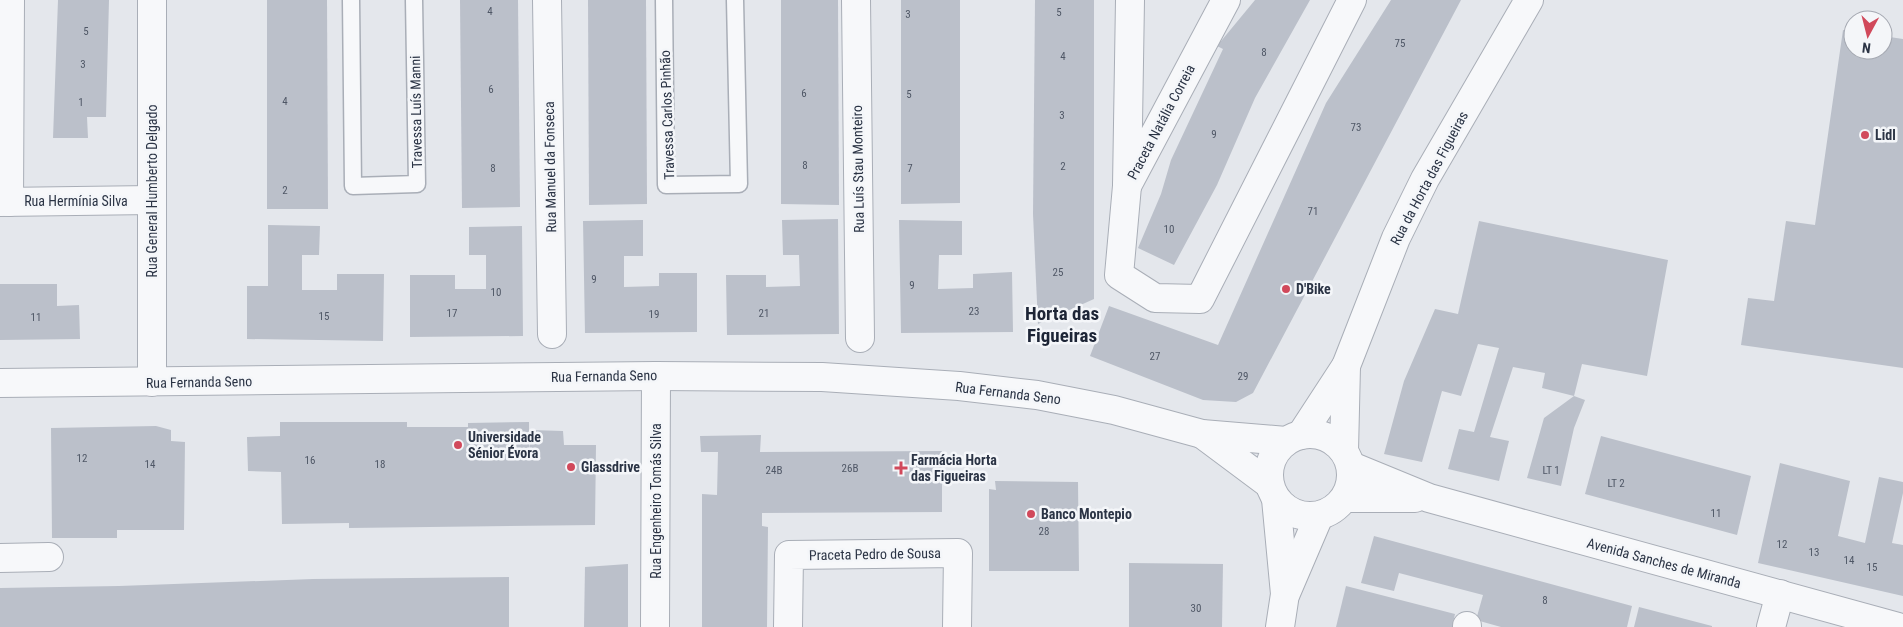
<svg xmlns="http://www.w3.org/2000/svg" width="1903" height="627" font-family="'Roboto Condensed',sans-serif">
	<rect width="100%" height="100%" fill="#e4e7ec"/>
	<!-- building -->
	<g fill="#bbc0ca">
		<path d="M58,0H109L106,117H87L88,138H53Z"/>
		<path d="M267,0H327L328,209H267Z"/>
		<path d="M460,0H518L520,207L462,208Z"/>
		<path d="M588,0H646L647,204L589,205Z"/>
		<path d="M781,0H838L839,205L781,204Z"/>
		<path d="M901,0H960V203L901,204Z"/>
		<path d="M1035,0H1094V299L1038,324L1033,214Z"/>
		<path d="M1255,0H1310L1255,98L1217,185L1174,265L1138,248L1161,194L1171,160L1223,49L1217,46Z"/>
		<path d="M1391,0H1461L1253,393L1236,402L1203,400L1090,356L1109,306L1218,345L1326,103Z"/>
		<path d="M1843,30L1853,32V50H1883V36L1903,39V368L1741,345L1748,298L1774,301L1786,221L1815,225Z"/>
		<path d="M838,219L839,334L727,335L726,275H766V287L800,286L799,255H783L782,220Z"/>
		<path d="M643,220V256H624V287L659,286V273H697V332L585,333L583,221Z"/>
		<path d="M899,220L962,221V255H939L938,289L973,288V274L1012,272L1013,332L901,333Z"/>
		<path d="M1479,221L1668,260L1647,376L1582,364L1574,396L1585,400L1574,428L1561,486L1527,478L1544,418L1574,396L1542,388L1545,373L1513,367L1490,437L1509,441L1499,481L1448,469L1459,429L1474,432L1499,348L1478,344L1461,396L1442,391L1422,462L1384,454L1404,381L1435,309L1458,314Z"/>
		<path d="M268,225L320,226L319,255H302V290H337V274H384L383,341L247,339V286H268Z"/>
		<path d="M522,226L523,336L410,337V275H455V289H486V255H469V227Z"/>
		<path d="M0,284H57V306L79,305L80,339L0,340Z"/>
		<path d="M280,422H407V427H468V423L529,422V460L530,430L563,431L564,445H596L595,525L349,528V523L282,524L281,472L248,471L247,437L280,436Z"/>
		<path d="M156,426L171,430V441L185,442L184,530H117V538H52L51,428Z"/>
		<path d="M761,435L760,452L942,451V512L762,513V526L768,527L767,627H702V494L717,495L718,452H701L700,436Z"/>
		<path d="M1601,436L1751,476L1737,535L1585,494Z"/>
		<path d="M1780,463L1850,481L1838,536L1865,543L1879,477L1903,482V493L1892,543L1903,545V596L1758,563Z"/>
		<path d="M995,481L1078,482L1079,571H989V489L996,490Z"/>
		<path d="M1374,536L1632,606L1627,627H1501L1476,620L1483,595L1399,573L1394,591L1361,583Z"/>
		<path d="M1129,563L1223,564L1222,627H1129Z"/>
		<path d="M628,564V627H584L585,567Z"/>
		<path d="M509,577V627H0V588L119,586L313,579Z"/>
		<path d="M1346,586L1455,614L1452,627H1336Z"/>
		<path d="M1639,607L1712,626V627H1634Z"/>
	</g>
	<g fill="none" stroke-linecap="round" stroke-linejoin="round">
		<!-- service casing -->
		<g stroke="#a9aeb7" stroke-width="19">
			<g id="service">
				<path d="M351,0L353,186L417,184L414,0"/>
				<path d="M664,0L666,185L739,184L735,0"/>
			</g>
		</g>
		<!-- minor casing -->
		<g stroke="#a9aeb7" stroke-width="30">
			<g id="minor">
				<path d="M152,0V382"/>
				<path d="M547,0L552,334"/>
				<path d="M856,0L860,338"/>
				<path d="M1130,0L1127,186L1226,0"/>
				<path d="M1127,186L1119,275L1155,298L1200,299L1352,0"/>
				<path d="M0,202L152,200"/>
				<path d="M9,202L10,0"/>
				<path d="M0,383L656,376L822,377L959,386L1037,395L1114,410L1202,434L1286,441"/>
				<path d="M1202,434L1269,484"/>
				<path d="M1351,466L1429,498L1898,627"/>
				<path d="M1345,498H1415"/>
				<path d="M0,558L49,557"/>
				<path d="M655,627L656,376"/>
				<path d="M788,627L789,555L958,553L957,627"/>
				<path d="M1467,627V626"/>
				<path d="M1771,627L1780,594"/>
			</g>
		</g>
		<!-- tertiary casing -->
		<g stroke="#a9aeb7" stroke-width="30">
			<g id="tertiary">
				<circle cx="1310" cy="475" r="41"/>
				<path d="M1301,435L1346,366L1396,238L1425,179L1529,0"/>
				<path d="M1344,451L1346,366"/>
				<path d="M1276,499L1285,594L1280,627"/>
				<path d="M1286,593L1319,516"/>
			</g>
		</g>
		<!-- service -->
		<use href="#service" stroke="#f7f8fa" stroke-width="16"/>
		<!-- minor -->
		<use href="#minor" stroke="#f7f8fa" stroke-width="28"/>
		<!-- tertiary -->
		<use href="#tertiary" stroke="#f7f8fa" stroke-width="28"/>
	</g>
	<!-- markers -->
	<g fill="#d1495b" stroke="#f4f6f9" stroke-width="2">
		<circle cx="1865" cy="135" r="5"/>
		<circle cx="1286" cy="289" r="5"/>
		<circle cx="458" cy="445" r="5"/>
		<circle cx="571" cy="467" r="5"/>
		<path d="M898.5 460.5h5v5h5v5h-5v5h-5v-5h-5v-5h5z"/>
		<circle cx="1031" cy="514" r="5"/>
	</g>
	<g text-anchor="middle" stroke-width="5" stroke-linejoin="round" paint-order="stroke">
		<!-- number labels -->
		<g font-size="11" fill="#4f5766">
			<text x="490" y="15">4</text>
			<text x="1059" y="16">5</text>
			<text x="908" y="18">3</text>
			<text x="86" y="35">5</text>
			<text x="1400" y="47">75</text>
			<text x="1264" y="56">8</text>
			<text x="1063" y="60">4</text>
			<text x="83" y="68">3</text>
			<text x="491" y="93">6</text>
			<text x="804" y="97">6</text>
			<text x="909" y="98">5</text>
			<text x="285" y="105">4</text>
			<text x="81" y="106">1</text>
			<text x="1062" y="119">3</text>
			<text x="1356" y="131">73</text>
			<text x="1214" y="138">9</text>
			<text x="805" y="169">8</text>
			<text x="1063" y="170">2</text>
			<text x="493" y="172">8</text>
			<text x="910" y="172">7</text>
			<text x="285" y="194">2</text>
			<text x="1313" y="215">71</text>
			<text x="1169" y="233">10</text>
			<text x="1058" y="276">25</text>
			<text x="594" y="283">9</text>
			<text x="912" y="289">9</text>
			<text x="496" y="296">10</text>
			<text x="974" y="315">23</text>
			<text x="452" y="317">17</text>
			<text x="764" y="317">21</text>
			<text x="654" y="318">19</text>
			<text x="324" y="320">15</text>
			<text x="36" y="321">11</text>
			<text x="1155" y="360">27</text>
			<text x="1243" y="380">29</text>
			<text x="82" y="462">12</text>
			<text x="310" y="464">16</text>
			<text x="150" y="468">14</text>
			<text x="380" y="468">18</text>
			<text x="850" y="472">26B</text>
			<text x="774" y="474">24B</text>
			<text x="1551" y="474">LT 1</text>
			<text x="1616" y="487">LT 2</text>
			<text x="1716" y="517">11</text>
			<text x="1044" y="535">28</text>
			<text x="1782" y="548">12</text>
			<text x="1814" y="556">13</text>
			<text x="1849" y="564">14</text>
			<text x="1872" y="571">15</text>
			<text x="1545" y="604">8</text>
			<text x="1196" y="612">30</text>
		</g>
		<!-- street labels -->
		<g font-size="14" fill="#2b3445" stroke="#f4f6f9">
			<text transform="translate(416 112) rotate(-91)" y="5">Travessa Luís Manni</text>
			<text transform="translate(667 115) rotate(-92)" y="5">Travessa Carlos Pinhão</text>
			<text transform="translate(1161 122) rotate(-62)" y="5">Praceta Natália Correia</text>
			<text transform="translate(550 167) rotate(-91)" y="5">Rua Manuel da Fonseca</text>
			<text transform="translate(858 169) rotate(-91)" y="5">Rua Luís Stau Monteiro</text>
			<text transform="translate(1429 178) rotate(-62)" y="5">Rua da Horta das Figueiras</text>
			<text transform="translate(152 191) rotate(-90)" y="5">Rua General Humberto Delgado</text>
			<text x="76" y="206">Rua Hermínia Silva</text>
			<text transform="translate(604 376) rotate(-1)" y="5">Rua Fernanda Seno</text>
			<text transform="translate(199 382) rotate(-1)" y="5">Rua Fernanda Seno</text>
			<text transform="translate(1008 393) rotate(7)" y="5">Rua Fernanda Seno</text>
			<text transform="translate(656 501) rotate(-90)" y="5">Rua Engenheiro Tomás Silva</text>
			<text transform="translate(875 554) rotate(-1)" y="5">Praceta Pedro de Sousa</text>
			<text transform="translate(1664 563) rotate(15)" y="5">Avenida Sanches de Miranda</text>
		</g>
		<!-- poi labels -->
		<g font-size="14" font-weight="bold" fill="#2b3445" stroke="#f4f6f9" text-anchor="start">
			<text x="1875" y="140">Lidl</text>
			<text x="1296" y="294">D'Bike</text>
			<text x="468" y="442">Universidade<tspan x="468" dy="16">Sénior Évora</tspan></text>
			<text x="911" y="465">Farmácia Horta<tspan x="911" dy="16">das Figueiras</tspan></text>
			<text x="581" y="472">Glassdrive</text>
			<text x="1041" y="519">Banco Montepio</text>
		</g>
		<!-- district labels -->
		<g font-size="19" font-weight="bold" fill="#1d2536" stroke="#f4f6f9">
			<text x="1062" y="320">Horta das<tspan x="1062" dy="22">Figueiras</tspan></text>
		</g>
	</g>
	<!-- north arrow -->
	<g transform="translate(1868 35) rotate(187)"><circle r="24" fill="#f4f6f9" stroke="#a4a8b1"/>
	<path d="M0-4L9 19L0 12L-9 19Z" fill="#d1495b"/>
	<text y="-8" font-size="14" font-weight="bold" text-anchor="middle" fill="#2b3445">N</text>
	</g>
</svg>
